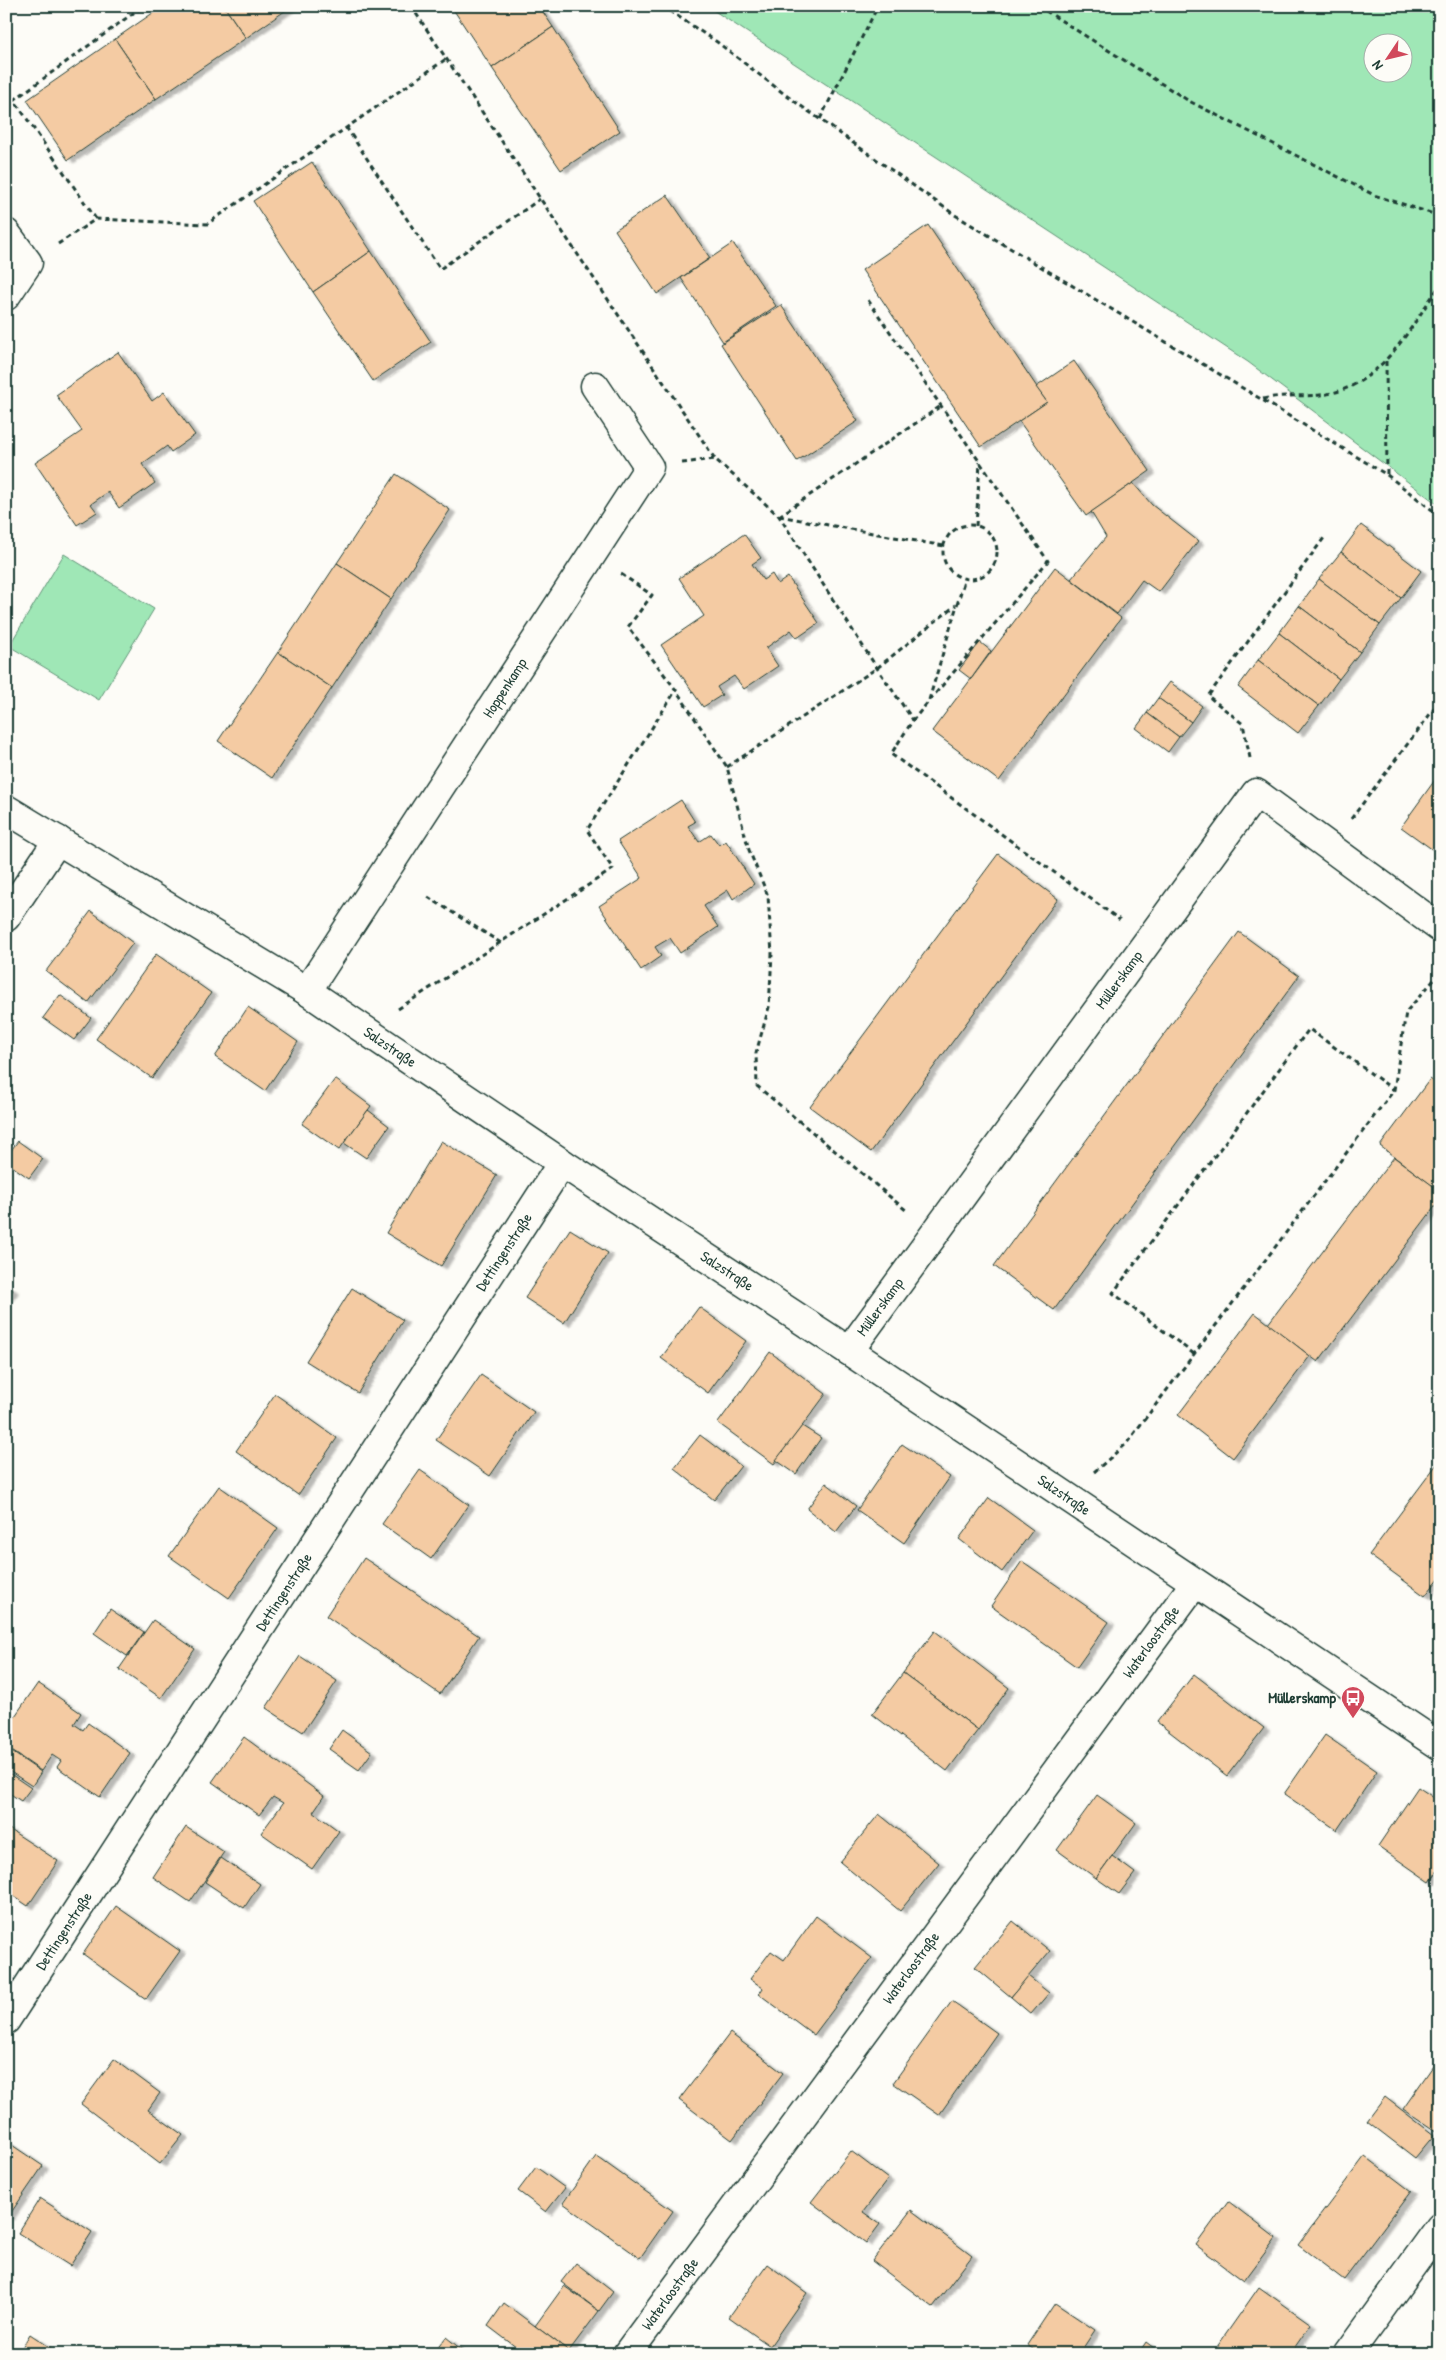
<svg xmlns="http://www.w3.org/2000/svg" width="1446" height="2360" font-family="'Patrick Hand',sans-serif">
	<defs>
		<filter id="shadow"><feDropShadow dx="5.5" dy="3" stdDeviation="1" flood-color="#0004"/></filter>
	</defs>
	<rect width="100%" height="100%" fill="#fdfcf7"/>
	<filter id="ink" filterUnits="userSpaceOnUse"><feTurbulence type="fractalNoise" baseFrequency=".02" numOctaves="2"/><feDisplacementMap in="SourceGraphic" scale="10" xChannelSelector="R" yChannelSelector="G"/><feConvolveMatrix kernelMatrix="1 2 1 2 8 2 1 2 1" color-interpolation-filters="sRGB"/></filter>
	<g filter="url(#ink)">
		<!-- green -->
		<g fill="#9fe7b6" stroke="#5f9275" fill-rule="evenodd">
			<path d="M707,6H1440V506L1248,362ZM1374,42H1404V72H1374Z"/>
			<path d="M64,554L154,609L99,700L9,646Z"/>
		</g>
		<!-- building -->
		<g fill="#f4cba3" stroke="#1f3d34" filter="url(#shadow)">
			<path d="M163,6H224L246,38L156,99L115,39Z"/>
			<path d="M224,6H292L246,38Z"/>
			<path d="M451,6H539L553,27L492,68Z"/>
			<path d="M553,27L620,131L561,170L492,68Z"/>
			<path d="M115,39L156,99L68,160L27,100Z"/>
			<path d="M312,162L371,251L313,292L253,201Z"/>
			<path d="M667,195L710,258L657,294L615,230Z"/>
			<path d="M928,225L1047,402L981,447L862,270Z"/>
			<path d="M733,243L776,306L723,342L681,278Z"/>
			<path d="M371,251L431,342L373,381L313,292Z"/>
			<path d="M781,305L858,421L797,461L721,344Z"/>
			<path d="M118,352L152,401L164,392L195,435L171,452L167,446L142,464L155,483L119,508L108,492L91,504L97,512L77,525L35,463L82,431L56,395Z"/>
			<path d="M1074,361L1150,471L1086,516L1019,421L1047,402L1036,387Z"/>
			<path d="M396,474L450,510L391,599L337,563Z"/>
			<path d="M1133,483L1152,505L1198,541L1159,592L1142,580L1117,614L1071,579L1106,537L1091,512Z"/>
			<path d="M1361,525L1421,571L1401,598L1341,552Z"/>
			<path d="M744,534L761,558L752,564L763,580L772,574L778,584L788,577L819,623L797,638L791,630L766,648L778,666L744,689L734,676L717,687L722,695L703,707L661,645L704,616L679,578Z"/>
			<path d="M1341,552L1401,598L1380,625L1319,579Z"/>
			<path d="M337,563L391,599L332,688L278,652Z"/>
			<path d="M1055,567L1121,618L999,781L932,731Z"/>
			<path d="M1319,579L1380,625L1360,652L1299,606Z"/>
			<path d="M1299,606L1360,652L1339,679L1279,633Z"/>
			<path d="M1279,633L1339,679L1319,706L1258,660Z"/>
			<path d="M980,642L991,651L971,679L959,670Z"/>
			<path d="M278,652L332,688L272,778L218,741Z"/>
			<path d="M1258,660L1319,706L1298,733L1238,687Z"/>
			<path d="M1170,682L1202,706L1191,722L1158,698Z"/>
			<path d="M1158,698L1191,722L1179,737L1147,713Z"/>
			<path d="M1147,713L1179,737L1168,752L1136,728Z"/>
			<path d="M1440,773V855L1401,827Z"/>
			<path d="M681,800L695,822L688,826L699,842L711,834L719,845L726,841L754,884L733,899L728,890L704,906L718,927L680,953L670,938L655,947L661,956L641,970L599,906L642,878L618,841Z"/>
			<path d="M998,854L1058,899L871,1152L810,1107Z"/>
			<path d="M91,911L133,943L88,1003L46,971Z"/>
			<path d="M1239,932L1299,976L1054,1310L994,1266Z"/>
			<path d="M156,954L211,993L152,1078L96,1039Z"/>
			<path d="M60,995L91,1018L74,1040L43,1018Z"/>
			<path d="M248,1007L298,1042L265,1091L215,1057Z"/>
			<path d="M335,1079L371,1106L339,1150L302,1124Z"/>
			<path d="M1430,1079L1440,1086V1179L1434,1187L1380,1146Z"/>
			<path d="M368,1110L389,1126L366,1158L344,1143Z"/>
			<path d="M18,1141L43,1159L29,1178L6,1162V1157Z"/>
			<path d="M441,1141L497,1175L441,1266L386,1233Z"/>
			<path d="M1394,1157L1440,1191V1200L1318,1362L1268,1324Z"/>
			<path d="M570,1229L608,1253L564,1323L525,1298Z"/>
			<path d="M6,1285L13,1290L6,1299Z"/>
			<path d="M352,1288L403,1320L358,1393L306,1361Z"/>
			<path d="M699,1307L746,1341L708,1393L661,1358Z"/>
			<path d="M1255,1313L1310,1356L1233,1458L1178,1415Z"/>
			<path d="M770,1352L826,1394L774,1464L718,1423Z"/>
			<path d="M481,1375L534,1412L490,1476L436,1440Z"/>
			<path d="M275,1394L337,1438L298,1495L236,1451Z"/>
			<path d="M802,1426L821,1438L796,1474L776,1460Z"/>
			<path d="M700,1435L741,1466L714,1500L674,1468Z"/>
			<path d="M902,1444L950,1477L904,1543L857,1510Z"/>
			<path d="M1440,1460V1577L1425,1596L1369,1555Z"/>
			<path d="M420,1470L469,1505L431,1559L382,1524Z"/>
			<path d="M826,1483L856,1506L836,1532L807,1509Z"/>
			<path d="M219,1486L278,1528L229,1598L169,1556Z"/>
			<path d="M989,1498L1033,1530L1002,1572L959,1539Z"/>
			<path d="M364,1558L479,1636L440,1694L326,1616Z"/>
			<path d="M1022,1561L1109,1622L1077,1667L991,1606Z"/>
			<path d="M110,1609L144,1632L127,1656L94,1633Z"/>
			<path d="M153,1620L195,1649L161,1698L119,1669Z"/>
			<path d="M935,1631L1009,1688L978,1730L903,1673Z"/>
			<path d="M300,1656L337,1681L303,1732L266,1708Z"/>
			<path d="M903,1673L978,1730L947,1771L872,1714Z"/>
			<path d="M1194,1674L1264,1728L1227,1776L1157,1722Z"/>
			<path d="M38,1683L81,1713L74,1724L83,1730L88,1723L130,1753L100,1797L57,1767L61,1761L52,1755L41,1771L6,1747V1729Z"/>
			<path d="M342,1730L372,1752L359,1770L329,1749Z"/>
			<path d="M1325,1735L1377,1771L1337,1830L1284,1794Z"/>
			<path d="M244,1737L324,1796L313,1812L339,1831L312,1869L261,1833L283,1803L273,1797L259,1815L212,1782Z"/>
			<path d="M6,1748L41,1772L32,1786L6,1769Z"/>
			<path d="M6,1771L31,1788L21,1801L6,1791Z"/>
			<path d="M1418,1787L1440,1802V1867L1430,1882L1378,1846Z"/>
			<path d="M1097,1795L1136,1823L1096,1878L1057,1850Z"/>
			<path d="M879,1814L939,1863L900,1911L840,1862Z"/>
			<path d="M6,1827L58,1861L28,1906L6,1891Z"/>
			<path d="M186,1827L224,1852L190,1902L153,1877Z"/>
			<path d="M1112,1856L1135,1873L1119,1894L1096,1878Z"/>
			<path d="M221,1858L260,1884L244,1908L205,1882Z"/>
			<path d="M116,1906L180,1951L146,1999L83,1954Z"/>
			<path d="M816,1916L872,1958L814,2035L759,1994L763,1988L750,1979L771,1951L784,1960Z"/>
			<path d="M1013,1921L1050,1951L1011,1997L975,1967Z"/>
			<path d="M1028,1976L1049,1993L1031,2014L1011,1997Z"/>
			<path d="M952,2001L997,2033L939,2115L893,2083Z"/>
			<path d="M730,2033L783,2073L732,2140L679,2100Z"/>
			<path d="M1440,2056V2134L1403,2109Z"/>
			<path d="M114,2059L160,2093L148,2110L183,2135L160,2164L81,2104Z"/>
			<path d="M1385,2097L1434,2135L1415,2158L1367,2121Z"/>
			<path d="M6,2141L43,2166L8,2217L6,2216Z"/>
			<path d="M851,2151L888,2179L863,2212L880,2224L866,2243L811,2202Z"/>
			<path d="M596,2156L673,2211L640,2258L563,2203Z"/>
			<path d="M1365,2156L1411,2191L1344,2280L1298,2245Z"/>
			<path d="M536,2167L565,2188L546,2212L518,2191Z"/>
			<path d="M40,2198L92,2232L70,2266L18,2233Z"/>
			<path d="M1228,2201L1276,2238L1244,2281L1196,2245Z"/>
			<path d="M911,2210L972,2256L933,2307L872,2261Z"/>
			<path d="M576,2263L613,2292L599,2311L561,2282Z"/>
			<path d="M767,2264L807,2293L770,2346L729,2317Z"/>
			<path d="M564,2286L599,2311L569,2351L535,2326Z"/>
			<path d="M1259,2287L1311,2324L1290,2354H1212Z"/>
			<path d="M504,2303L569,2351L568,2354H525L488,2326Z"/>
			<path d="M1055,2303L1095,2330L1079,2354H1040L1027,2345Z"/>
			<path d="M30,2334L60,2354H18Z"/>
			<path d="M446,2337L467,2354H433Z"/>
			<path d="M1146,2342L1162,2354H1138Z"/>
		</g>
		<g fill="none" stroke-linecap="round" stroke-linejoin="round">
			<!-- minor casing -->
			<g stroke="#1f3d34" stroke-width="31">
				<g id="minor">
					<path d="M6,233L28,263L6,296"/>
					<path d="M6,809L307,991L562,1163L849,1351L1440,1746"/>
					<path d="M6,917L58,840"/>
					<path d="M307,991L649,467L595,386"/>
					<path d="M849,1351L1256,793L1440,928"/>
					<path d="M6,2020L562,1163"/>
					<path d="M627,2354L1195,1583"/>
					<path d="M1348,2354L1440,2227"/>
				</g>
			</g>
			<!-- path -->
			<g stroke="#1f3d34" stroke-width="3" stroke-dasharray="5 4" stroke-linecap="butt">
				<path d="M411,6L715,459"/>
				<path d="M662,6L717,42L787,96L955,215L1387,475L1440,516"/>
				<path d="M1038,6L1189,101L1374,195L1440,216"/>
				<path d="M820,119L878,6"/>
				<path d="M346,127L440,269L540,199"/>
				<path d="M96,219L14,100L143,6"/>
				<path d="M58,244L96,219L207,224L446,59"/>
				<path d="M868,300L1048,561L913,720L891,754L1120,920"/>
				<path d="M1386,361L1387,475"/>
				<path d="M1263,399C1283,394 1301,397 1320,395C1380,389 1409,329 1440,285"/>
				<path d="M682,463L715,459L779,516L877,668L913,720"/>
				<path d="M779,516L941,406"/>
				<path d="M779,516L944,546"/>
				<circle cx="970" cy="552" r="27"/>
				<path d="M976,526L980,462"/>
				<path d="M621,574L652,595L628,627L676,690L727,767L749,850L768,896L772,954L769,1007L756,1053L757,1086L907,1211"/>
				<path d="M929,700L965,578"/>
				<path d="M1250,758L1243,724L1208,696L1324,538"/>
				<path d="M727,767L877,668L956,605"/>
				<path d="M1351,819L1440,701"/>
				<path d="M428,897L501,943"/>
				<path d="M398,1009L613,869L587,830L676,690"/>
				<path d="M1194,1354L1113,1293L1309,1029L1394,1090"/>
				<path d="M1094,1472L1126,1444L1394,1090L1406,1012L1440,973"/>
			</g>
			<!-- minor -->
			<use href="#minor" stroke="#fdfcf7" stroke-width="28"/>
		</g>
	</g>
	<!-- icons -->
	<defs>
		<g id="bus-pin" transform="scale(1.25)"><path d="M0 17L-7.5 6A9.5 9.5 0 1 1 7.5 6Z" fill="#d1495b" stroke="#fdfcf7"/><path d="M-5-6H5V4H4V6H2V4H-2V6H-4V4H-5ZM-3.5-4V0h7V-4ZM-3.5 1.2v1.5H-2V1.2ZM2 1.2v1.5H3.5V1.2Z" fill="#fff"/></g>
	</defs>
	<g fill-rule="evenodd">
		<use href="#bus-pin" x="1353" y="1698"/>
	</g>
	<g text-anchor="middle" stroke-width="4" stroke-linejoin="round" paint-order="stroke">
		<!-- street labels -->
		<g font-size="15" fill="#1f3d34" stroke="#fdfcf7">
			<text transform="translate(505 688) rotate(-57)" y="5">Hoppenkamp</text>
			<text transform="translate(1119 980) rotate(-54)" y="5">Müllerskamp</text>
			<text transform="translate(390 1047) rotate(34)" y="5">Salzstraße</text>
			<text transform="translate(504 1252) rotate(-57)" y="5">Dettingenstraße</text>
			<text transform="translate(727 1271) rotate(33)" y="5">Salzstraße</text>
			<text transform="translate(880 1307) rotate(-54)" y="5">Müllerskamp</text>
			<text transform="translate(1064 1495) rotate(34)" y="5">Salzstraße</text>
			<text transform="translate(284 1592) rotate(-57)" y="5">Dettingenstraße</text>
			<text transform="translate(1151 1642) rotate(-54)" y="5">Waterloostraße</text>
			<text transform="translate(64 1931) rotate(-57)" y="5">Dettingenstraße</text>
			<text transform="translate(911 1968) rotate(-54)" y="5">Waterloostraße</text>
			<text transform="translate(670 2294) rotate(-54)" y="5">Waterloostraße</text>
		</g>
		<!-- poi labels -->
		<g font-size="15" font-weight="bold" fill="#1f3d34" stroke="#fdfcf7" text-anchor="end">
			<text x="1336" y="1703">Müllerskamp</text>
		</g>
	</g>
	<!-- margin -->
	<rect width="1446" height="2360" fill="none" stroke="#fdfcf7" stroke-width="25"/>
	<rect x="12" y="12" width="1421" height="2335" fill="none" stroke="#1f3d34" stroke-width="2" filter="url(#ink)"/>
	<!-- north arrow -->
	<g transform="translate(1388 58) rotate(235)"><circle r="24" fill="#fdfcf7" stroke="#a4b0a9"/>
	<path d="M0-4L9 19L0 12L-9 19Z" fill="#d1495b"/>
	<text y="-8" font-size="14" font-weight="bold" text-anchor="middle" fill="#1f3d34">N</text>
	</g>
</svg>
